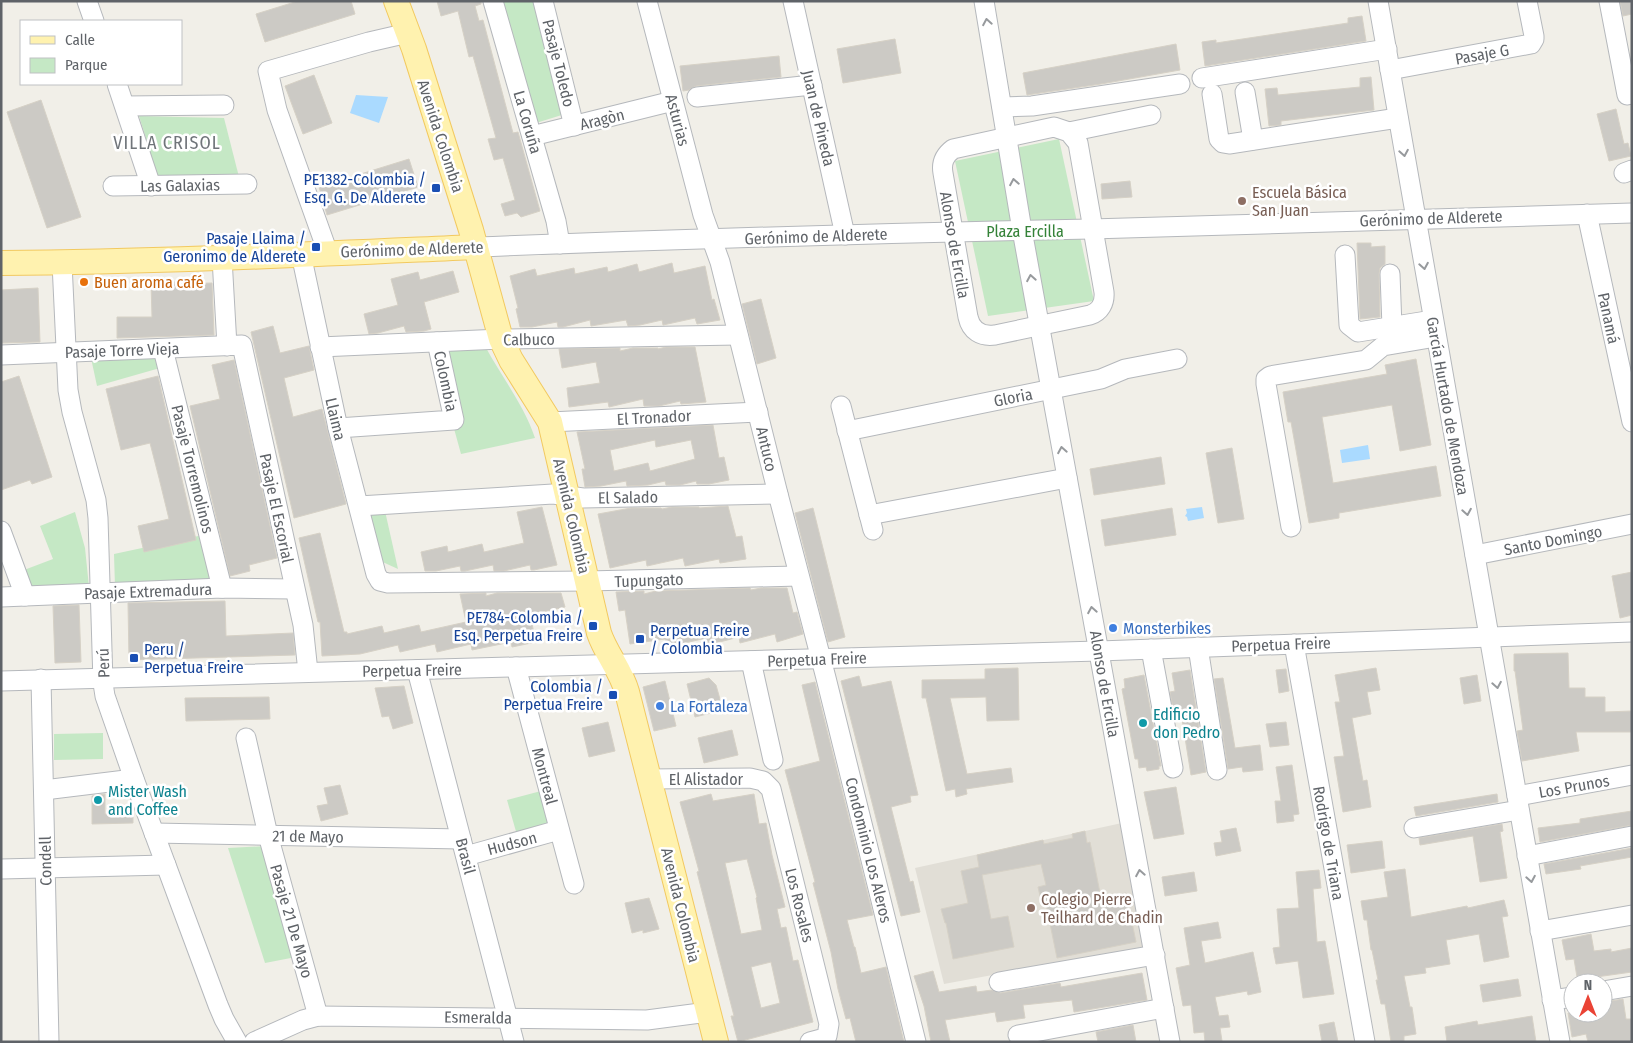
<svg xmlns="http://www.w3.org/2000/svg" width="1633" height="1043" font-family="'Fira Sans Condensed',sans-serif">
	<rect width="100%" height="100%" fill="#f1efe8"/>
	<!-- education -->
	<path fill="#e1ded6" d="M1122,823L1144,947L944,984L915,868Z"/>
	<!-- green -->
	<g fill="#c5e8c5">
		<path d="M499,1H536L565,114L536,123Z"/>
		<path d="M139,116L224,118L239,177L159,180Z"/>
		<path d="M1059,139L1094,301L988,316L955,161Z"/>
		<path d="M485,346C501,376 524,405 535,438L461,454L453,425L443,348Z"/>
		<path d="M157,354L160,368L97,386L91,358Z"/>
		<path d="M385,511L398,569L376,559L365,515Z"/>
		<path d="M75,512L85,548L89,587L30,591L24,570L53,559L40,526Z"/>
		<path d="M203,535L212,580L115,587L114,554Z"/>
		<path d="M103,733V759L54,760V734Z"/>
		<path d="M541,791L550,825L517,835L507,800Z"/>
		<path d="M266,846L296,957L265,963L228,848Z"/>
	</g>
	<!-- water -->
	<g fill="#aadaff">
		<path d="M356,95L388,97L379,123L350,113Z"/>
		<path d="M1368,445L1370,459L1342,463L1340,450Z"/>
		<path d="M1202,507L1204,518L1188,521L1187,517L1185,516L1187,513L1186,509Z"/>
	</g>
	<!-- building -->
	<g fill="#cccac5" stroke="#d6d1c6" fill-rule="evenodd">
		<path d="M298,1H351L355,14L265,42L256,14Z"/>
		<path d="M437,1H481V4L475,6L479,21L483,20L513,133L518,132L540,211L521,217L517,213L505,216L501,204L515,200L503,158L494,160L488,139L496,138L473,56L469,57L458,11L441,16Z"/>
		<path d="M1620,1H1632V14L1623,16Z"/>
		<path d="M1362,16L1366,41L1205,66L1202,42L1216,40V43L1348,23V18Z"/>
		<path d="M895,39L901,73L843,83L837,49Z"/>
		<path d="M1176,44L1180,70L1101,84L1027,95L1023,73Z"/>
		<path d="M779,56L781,77L696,86L689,90L683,91L680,66Z"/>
		<path d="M314,75L332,123L303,134L285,86Z"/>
		<path d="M1371,77L1374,110L1281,121V125L1269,126L1265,89L1277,88L1278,95L1360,87V78Z"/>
		<path d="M41,100L81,217L47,228L7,112Z"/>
		<path d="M1616,109L1624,144L1628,143L1631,156L1609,161L1597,114Z"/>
		<path d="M409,159L418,187L327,215L319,187Z"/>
		<path d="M1130,181L1132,197L1102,199L1101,184Z"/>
		<path d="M1357,243H1371V247L1385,246V264L1380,268L1379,274L1380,317L1360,319Z"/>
		<path d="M672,263L674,273L705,266L712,300L714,299L720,320L697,324L695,318L663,325L662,320L640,325L628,326L626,320L591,326L590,320L563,327H558L557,322L532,327H520L516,309L518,308L510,276L535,269L537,276L574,268L575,274L607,267L608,272L637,264L639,272Z"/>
		<path d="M453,271L459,292L424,302L431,329L424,331L406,332L404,326L378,333L369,334L364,314L398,305L391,279L418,272L420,280Z"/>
		<path d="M178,282V284L212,283L214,335L117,338V317H152L151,283Z"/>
		<path d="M38,288L40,342L1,343V290Z"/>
		<path d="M761,299L776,358L757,364L742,304Z"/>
		<path d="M273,326L280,353L309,346L314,370L284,378L293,417L322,409L346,504L294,518L251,332Z"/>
		<path d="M666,347H695L706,402L681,404L680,401L659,406H644L643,399L609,407L608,402L569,407L567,388L600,383L596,362L562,368L559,349L620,348V351L633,348H658V349Z"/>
		<path d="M1416,359L1431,445L1400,451L1392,405L1322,417L1333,483L1436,466L1441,496L1339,513V518L1309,523L1291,422H1288L1283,392L1387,374L1385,365Z"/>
		<path d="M234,360L277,558L249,565L250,571L230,576L190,406L220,399L212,365Z"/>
		<path d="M19,376L52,477L32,484L30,480L1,490V382Z"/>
		<path d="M158,376L196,540L144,552L138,526L169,519L159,478L150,443L121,450L106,389Z"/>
		<path d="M713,425L719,458L724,457L729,480L709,484H697L696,481L680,485H666L665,481L648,485L627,486L626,481L601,486L585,487L582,469H585L577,432ZM655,440L656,447L691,440L695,459L650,471L648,463L614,471L610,450Z"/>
		<path d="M1232,448L1244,519L1218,523L1206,453Z"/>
		<path d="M1161,457L1165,484L1094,495L1090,469Z"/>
		<path d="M728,506L736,537L742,536L746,559L720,563L719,559L685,566L683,558L647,566L646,560L610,568L598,514L631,508H661L662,509L672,507H699V508Z"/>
		<path d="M542,507L557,565L534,570H531L530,565L504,571H494L493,565L465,571H461L460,566L436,571H425L421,552L447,546L448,552L482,544L484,552L524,543L517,512Z"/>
		<path d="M813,508L845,637L828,642L795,513Z"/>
		<path d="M1172,508L1176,535L1105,546L1101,520Z"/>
		<path d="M320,533L344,632H347V634L382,626L384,633L419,625L421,632L466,622L460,594H461L486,593V596L497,593H561L565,607L530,615L536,642L512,647L511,642L472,650L471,644L437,652L435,644L400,652L398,645L360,654L322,656L320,622H318L299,538Z"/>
		<path d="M1632,572V615L1620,618L1612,576Z"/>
		<path d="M750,588L751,590L761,588H787L793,613L797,612L803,634L777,642L775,634L740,643L739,637L704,646L702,639L667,647L665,639L630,644L625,610L619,611L616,592L644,591V594L656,591Z"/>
		<path d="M225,601L226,636L293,633L295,655L129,660L128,603Z"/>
		<path d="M79,605L81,662L55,663L53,606Z"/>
		<path d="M1568,653L1569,688H1585V697H1605V712L1632,711V732H1576L1579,751L1522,761L1517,731L1523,730L1515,671H1514V654Z"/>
		<path d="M1018,668L1019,720L987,721L986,697L950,698L967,774L1011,768L1013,782L966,789L967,794L956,797L955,789L946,791L926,698H922V680L985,679V669Z"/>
		<path d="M1376,668L1380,690L1367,692L1371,714L1352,718L1363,781L1367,780L1371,807L1343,812L1334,757L1344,756L1335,702H1340L1335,675Z"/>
		<path d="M1286,669L1289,691L1279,693L1276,670Z"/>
		<path d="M1190,670L1206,772L1191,775L1181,713L1174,714L1170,692L1175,691L1172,673Z"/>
		<path d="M1144,675L1161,766H1159V769L1147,771L1146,767L1139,768L1138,759H1135L1122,689L1125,688L1124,679Z"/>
		<path d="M1477,675L1481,701L1464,704L1460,678Z"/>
		<path d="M859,676L862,687L891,681L918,795L910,796L911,802L891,807L910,882L913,881L920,912L901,916L841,681Z"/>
		<path d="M709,678L716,685L723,710L695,717L687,684Z"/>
		<path d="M1223,678L1235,748L1260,745L1263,770L1243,772L1242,767L1228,769L1214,679Z"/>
		<path d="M665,681L676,726L654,731L643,687Z"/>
		<path d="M815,682L873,915L847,920L854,947H855L861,973L886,967L904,1042H856L850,1018L846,1019L838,989L831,952L813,883L815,882L785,770L820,761L802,685Z"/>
		<path d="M404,686L413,723L393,729L389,716L382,717L375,688Z"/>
		<path d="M269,697L270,719L186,721L185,698Z"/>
		<path d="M608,722L615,751L589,757L582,728Z"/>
		<path d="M1286,722L1289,745L1270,747L1266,724Z"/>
		<path d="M732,730L738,755L704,763L698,738Z"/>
		<path d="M1292,765L1299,814L1293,815L1294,821L1277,823L1275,801H1281L1276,767Z"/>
		<path d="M340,785L348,814L321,821L317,806L328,804L324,788Z"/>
		<path d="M1176,787L1184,834L1154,839L1144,792Z"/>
		<path d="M105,794V814L133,813V823L92,824V796Z"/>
		<path d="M711,794L713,801L754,794L759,824L766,823L772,855L785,907L777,909L781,928L786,927L793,961L798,960L813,1022L738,1042L731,1016H734L697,872L699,871L680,802ZM747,859L757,897L756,898L762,930L741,934L725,863ZM771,962L780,1003L761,1008L751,967Z"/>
		<path d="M1497,794L1498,802L1416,816L1414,807Z"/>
		<path d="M1632,811V825L1540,842L1538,828L1580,823V819Z"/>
		<path d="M1502,824L1503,831L1500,832L1507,878L1480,882L1473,836L1420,845L1419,838Z"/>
		<path d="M1236,828L1241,851L1216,856L1214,843L1222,842L1220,831Z"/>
		<path d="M1085,831L1087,843L1090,842L1101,898L1126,893L1136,942L1057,958L1046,904L1042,905L1038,887L1046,885L1041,864L982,875L991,919L1008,916L1014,947L953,959L946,923H945L941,909L968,903L961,871L979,867L977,855L1043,840L1044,844L1073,838L1072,834Z"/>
		<path d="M1382,841L1385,868L1351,873L1347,845Z"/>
		<path d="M1632,848V857L1580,866L1581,869L1546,874L1544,864Z"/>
		<path d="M1405,869L1411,917L1467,906L1468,908L1504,900L1508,916L1502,917L1509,957L1484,962L1479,934L1446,940L1450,964L1425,968L1426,973L1404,976L1410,1007H1412L1416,1034L1404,1036V1042H1391L1385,1004H1381L1376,980H1378L1372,950H1371L1367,920H1364L1361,901L1388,897L1384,872Z"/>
		<path d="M1319,870L1321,888L1313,889L1317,942L1325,941L1334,994L1303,998L1298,961L1276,964L1273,948L1280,947L1277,909L1299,908L1296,872Z"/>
		<path d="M1194,872L1197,891L1165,896L1162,877Z"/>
		<path d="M649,898L659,929L643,933V930L632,933L625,903Z"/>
		<path d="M1218,922L1221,938L1201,941L1205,963L1253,952L1261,992L1248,995L1247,991L1215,997L1219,1016L1228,1015L1230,1027L1220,1028L1222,1041L1205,1042L1204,1032L1194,1033L1191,1005L1183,1006L1176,968L1190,965L1184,928Z"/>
		<path d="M1591,934L1594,951L1611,949V952L1632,948V972L1596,977L1595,983H1578L1574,959L1566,960L1562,940Z"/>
		<path d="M933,971L939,992L976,986L977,992L992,990L1000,993L1060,983L1061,987L1142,973L1147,1000L1074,1012L1072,1000L1023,1005L1025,1018L997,1022L995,1012L945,1020L950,1042H931L924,1006L914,976Z"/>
		<path d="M1518,979L1521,996L1483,1002L1480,985Z"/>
		<path d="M1623,999L1626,1019H1632V1042H1588L1586,1034L1572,1037L1568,1013H1607L1605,1002Z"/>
		<path d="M1532,1016L1536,1042H1447L1445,1027L1477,1021L1478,1025Z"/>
		<path d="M1334,1022L1338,1042H1322L1319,1025Z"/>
		<path d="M1133,1025L1136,1042H1098L1096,1032Z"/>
	</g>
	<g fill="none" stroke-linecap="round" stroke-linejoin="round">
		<!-- minor casing -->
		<g stroke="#b5b8bc" stroke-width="21">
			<g id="minor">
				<path d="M87,1L94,21"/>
				<path d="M493,1L556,221L560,244"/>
				<path d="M543,1L574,126"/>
				<path d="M647,1L703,215L720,262L778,494L826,678L916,1042"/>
				<path d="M793,1L845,235"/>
				<path d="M984,1L1022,230L1170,1042"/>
				<path d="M1378,1L1560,1042"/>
				<path d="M1609,1L1627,95L1632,94"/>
				<path d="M1390,70L1531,44L1534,39V36L1527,1"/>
				<path d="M1202,78L1387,49"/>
				<path d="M117,84L151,186"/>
				<path d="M1245,92L1253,140"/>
				<path d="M1212,94L1219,139L1223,143L1229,144L1398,118"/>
				<path d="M697,97L812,85"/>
				<path d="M125,106L224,105"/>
				<path d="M1002,107L1032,106L1180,84"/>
				<path d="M1054,127L1069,132L1078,143L1104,292C1105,303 1100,312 1090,315L995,335C981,337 971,331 968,317L943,173C941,162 945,155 953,149Z"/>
				<path d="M1069,132L1151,115"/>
				<path d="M532,136L673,101"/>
				<path d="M1624,173L1632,170"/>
				<path d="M113,186L247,184"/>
				<path d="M1587,214L1632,422"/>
				<path d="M476,247C681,239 886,233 1091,229C1272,225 1452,217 1632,213"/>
				<path d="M328,253L277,110L268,71L369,42L408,33"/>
				<path d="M301,254L338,428L376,574L380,581L388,583L587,581L799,576"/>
				<path d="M1345,255L1349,325L1358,332L1433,320"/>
				<path d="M222,258L227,346"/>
				<path d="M62,263L68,390L72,412L96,500L98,518L103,683L105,696L134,779L218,1005L224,1019L237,1042"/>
				<path d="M1390,274L1392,327"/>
				<path d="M320,347L501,339L738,335"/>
				<path d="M163,349L222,588"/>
				<path d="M1,355L242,345L303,625L308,672"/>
				<path d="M841,406L873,530"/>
				<path d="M550,422L758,412"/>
				<path d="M338,428L454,420L437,342"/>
				<path d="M847,431L1101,379L1125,369L1177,359"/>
				<path d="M359,506L553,494L583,498L778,494"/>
				<path d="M869,515L1067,478"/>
				<path d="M1291,527L1266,384V379L1270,376L1366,360L1383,346L1436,337"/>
				<path d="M1,531L25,596"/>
				<path d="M1475,555L1632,524"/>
				<path d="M1,597L222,588L294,589"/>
				<path d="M1294,644L1365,1042"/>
				<path d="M1198,647L1217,770"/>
				<path d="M1151,649L1173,768"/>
				<path d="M751,661L773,760"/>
				<path d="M516,667L574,884"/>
				<path d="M417,670L514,1042"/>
				<path d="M41,679L49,1042"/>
				<path d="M1,681L1099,651L1632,632"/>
				<path d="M246,738L268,835L318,1016"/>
				<path d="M649,779L750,778L763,781L771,789L829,1024L827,1036L825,1038L810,1042"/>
				<path d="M44,790L134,779"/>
				<path d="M1517,796L1632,775"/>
				<path d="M1414,828L1519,810"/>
				<path d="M154,833L461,839"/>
				<path d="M466,856L559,830"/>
				<path d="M1527,856L1632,836"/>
				<path d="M1,869L166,865"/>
				<path d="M1540,931L1632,915"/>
				<path d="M999,982L1155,955"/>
				<path d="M1603,991L1632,986"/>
				<path d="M1552,1000L1573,997"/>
				<path d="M1018,1035L1164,1008"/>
				<path d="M254,1042L303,1020L318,1016L647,1020L708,1012"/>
			</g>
		</g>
		<!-- major casing -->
		<g stroke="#f2c960" stroke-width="26">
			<g id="major">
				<path d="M396,1L414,49L471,230L501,339L511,360L550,422L599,633C606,654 621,670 627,692L716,1042"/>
				<path d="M1,263C159,262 318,254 476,247"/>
			</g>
		</g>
		<!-- minor -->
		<use href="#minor" stroke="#fff" stroke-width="19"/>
		<!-- major -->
		<use href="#major" stroke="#fff2af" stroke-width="24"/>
	</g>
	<!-- one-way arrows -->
	<defs><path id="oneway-chevron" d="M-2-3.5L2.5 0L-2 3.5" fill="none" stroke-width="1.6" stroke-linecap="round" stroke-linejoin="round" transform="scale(1.25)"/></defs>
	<g stroke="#979a9d">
		<use href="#oneway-chevron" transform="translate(987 22) rotate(-100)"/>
		<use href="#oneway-chevron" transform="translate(1404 153) rotate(80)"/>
		<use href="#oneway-chevron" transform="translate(1014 182) rotate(-100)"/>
		<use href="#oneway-chevron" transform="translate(1424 266) rotate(80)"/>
		<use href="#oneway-chevron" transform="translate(1031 278) rotate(-100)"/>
		<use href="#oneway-chevron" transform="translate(1062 450) rotate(-100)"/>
		<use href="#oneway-chevron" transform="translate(1467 512) rotate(80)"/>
		<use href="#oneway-chevron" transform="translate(1092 610) rotate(-100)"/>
		<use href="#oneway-chevron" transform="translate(1497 685) rotate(80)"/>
		<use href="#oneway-chevron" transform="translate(1140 873) rotate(-100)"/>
		<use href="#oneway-chevron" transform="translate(1531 879) rotate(80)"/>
	</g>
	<!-- markers -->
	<g fill="#1a4fb4" stroke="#fff" stroke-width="2">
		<rect x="431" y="183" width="10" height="10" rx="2.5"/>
		<rect x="311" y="242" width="10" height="10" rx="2.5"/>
		<rect x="588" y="621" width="10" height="10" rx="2.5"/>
		<rect x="635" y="634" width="10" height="10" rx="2.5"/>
		<rect x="129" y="653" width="10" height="10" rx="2.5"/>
		<rect x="608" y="690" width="10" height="10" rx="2.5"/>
	</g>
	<g fill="#8d6e63" stroke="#fff" stroke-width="2">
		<circle cx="1242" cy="201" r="5"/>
		<circle cx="1031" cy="908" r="5"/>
	</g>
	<circle fill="#e8710a" stroke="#fff" stroke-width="2" cx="84" cy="282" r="5"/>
	<g fill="#3f7fe0" stroke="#fff" stroke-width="2">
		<circle cx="1113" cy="628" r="5"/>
		<circle cx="660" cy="706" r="5"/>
	</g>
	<g fill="#0f9aa8" stroke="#fff" stroke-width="2">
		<circle cx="1143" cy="723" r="5"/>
		<circle cx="98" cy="800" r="5"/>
	</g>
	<g text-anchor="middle" stroke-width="5" stroke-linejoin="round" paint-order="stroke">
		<!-- street labels -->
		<g font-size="16" fill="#5f6368" stroke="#fff">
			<text transform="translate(1482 54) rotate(-10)" y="6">Pasaje G</text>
			<text transform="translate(559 63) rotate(76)" y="6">Pasaje Toledo</text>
			<text transform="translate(819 118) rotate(77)" y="6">Juan de Pineda</text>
			<text transform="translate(602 119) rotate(-14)" y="6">Aragòn</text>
			<text transform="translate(678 120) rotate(75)" y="6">Asturias</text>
			<text transform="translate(528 122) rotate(74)" y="6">La Coruña</text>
			<text transform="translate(441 136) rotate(72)" y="6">Avenida Colombia</text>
			<text transform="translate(180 185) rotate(-1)" y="6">Las Galaxias</text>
			<text transform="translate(1431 218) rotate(-2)" y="6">Gerónimo de Alderete</text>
			<text transform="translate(816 236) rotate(-2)" y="6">Gerónimo de Alderete</text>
			<text transform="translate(955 245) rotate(80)" y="6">Alonso de Ercilla</text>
			<text transform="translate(412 249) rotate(-2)" y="6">Gerónimo de Alderete</text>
			<text transform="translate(1609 318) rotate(78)" y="6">Panamá</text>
			<text transform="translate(529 339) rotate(-1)" y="6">Calbuco</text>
			<text transform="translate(122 350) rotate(-2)" y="6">Pasaje Torre Vieja</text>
			<text transform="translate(446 381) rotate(78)" y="6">Colombia</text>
			<text transform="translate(1013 397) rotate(-11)" y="6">Gloria</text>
			<text transform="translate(1448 406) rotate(80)" y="6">García Hurtado de Mendoza</text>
			<text transform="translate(654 417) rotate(-3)" y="6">El Tronador</text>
			<text transform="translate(336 419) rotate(77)" y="6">Llaima</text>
			<text transform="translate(767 449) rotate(77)" y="6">Antuco</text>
			<text transform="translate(193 469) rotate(76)" y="6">Pasaje Torremolinos</text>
			<text transform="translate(628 497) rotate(-1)" y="6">El Salado</text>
			<text transform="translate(277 508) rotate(78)" y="6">Pasaje El Escorial</text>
			<text transform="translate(572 516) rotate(77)" y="6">Avenida Colombia</text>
			<text transform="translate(1553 540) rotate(-11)" y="6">Santo Domingo</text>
			<text transform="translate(649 580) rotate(-2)" y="6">Tupungato</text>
			<text transform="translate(148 591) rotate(-2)" y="6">Pasaje Extremadura</text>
			<text transform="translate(1281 644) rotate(-2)" y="6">Perpetua Freire</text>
			<text transform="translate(817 659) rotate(-2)" y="6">Perpetua Freire</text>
			<text transform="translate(103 663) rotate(-92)" y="6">Perú</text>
			<text transform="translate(412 670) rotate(-1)" y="6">Perpetua Freire</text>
			<text transform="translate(1105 684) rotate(80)" y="6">Alonso de Ercilla</text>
			<text transform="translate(545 776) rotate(75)" y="6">Montreal</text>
			<text x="706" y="785">El Alistador</text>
			<text transform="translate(1574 786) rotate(-10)" y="6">Los Prunos</text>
			<text transform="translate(308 836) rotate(1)" y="6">21 de Mayo</text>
			<text transform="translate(512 843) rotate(-15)" y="6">Hudson</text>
			<text transform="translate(1329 843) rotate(80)" y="6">Rodrigo de Triana</text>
			<text transform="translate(869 850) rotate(76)" y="6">Condominio Los Aleros</text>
			<text transform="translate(466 856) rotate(75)" y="6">Brasil</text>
			<text transform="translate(45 861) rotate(-91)" y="6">Condell</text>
			<text transform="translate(681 905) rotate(76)" y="6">Avenida Colombia</text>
			<text transform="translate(800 905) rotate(76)" y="6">Los Rosales</text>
			<text transform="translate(292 921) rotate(74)" y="6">Pasaje 21 De Mayo</text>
			<text transform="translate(478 1017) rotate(1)" y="6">Esmeralda</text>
		</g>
		<!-- transit labels -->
		<g font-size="16" fill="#164399" stroke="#fff" text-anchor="end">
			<text x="426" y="185">PE1382-Colombia /<tspan x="426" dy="18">Esq. G. De Alderete</tspan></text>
			<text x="306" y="244">Pasaje Llaima /<tspan x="306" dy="18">Geronimo de Alderete</tspan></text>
			<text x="583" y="623">PE784-Colombia /<tspan x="583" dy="18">Esq. Perpetua Freire</tspan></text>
			<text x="650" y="636" text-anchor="start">Perpetua Freire<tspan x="650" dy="18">/ Colombia</tspan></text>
			<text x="144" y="655" text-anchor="start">Peru /<tspan x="144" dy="18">Perpetua Freire</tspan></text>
			<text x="603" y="692">Colombia /<tspan x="603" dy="18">Perpetua Freire</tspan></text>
		</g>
		<!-- education labels -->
		<g font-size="16" fill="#785e54" stroke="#fff" text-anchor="start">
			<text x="1252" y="198">Escuela Básica<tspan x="1252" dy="18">San Juan</tspan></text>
			<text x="1041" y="905">Colegio Pierre<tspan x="1041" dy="18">Teilhard de Chadin</tspan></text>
		</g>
		<!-- park labels -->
		<g font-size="16" fill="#348238" stroke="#fff">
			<text x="1025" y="237">Plaza Ercilla</text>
		</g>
		<!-- food labels -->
		<g font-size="16" fill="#c56008" stroke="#fff" text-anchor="start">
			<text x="94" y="288">Buen aroma café</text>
		</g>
		<!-- shop labels -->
		<g font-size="16" fill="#366cbe" stroke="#fff" text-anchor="start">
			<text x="1123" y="634">Monsterbikes</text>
			<text x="670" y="712">La Fortaleza</text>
		</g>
		<!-- culture labels -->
		<g font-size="16" fill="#0d838f" stroke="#fff" text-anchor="start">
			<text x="1153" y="720">Edificio<tspan x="1153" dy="18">don Pedro</tspan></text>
			<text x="108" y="797">Mister Wash<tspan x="108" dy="18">and Coffee</tspan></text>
		</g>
		<!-- neighbourhood labels -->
		<g font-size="18" letter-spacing="1" fill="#70757a" stroke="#fff">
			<text x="167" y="149">VILLA CRISOL</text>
		</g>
	</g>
	<!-- border -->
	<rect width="1633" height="1043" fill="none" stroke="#5f6368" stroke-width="5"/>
	<!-- legend -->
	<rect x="20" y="20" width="162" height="65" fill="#ffffff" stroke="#bfc1c3"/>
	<rect x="30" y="36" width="25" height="8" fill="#fff2af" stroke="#bfc1c3"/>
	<text x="65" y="45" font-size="15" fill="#5f6368">Calle</text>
	<rect x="30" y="58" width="25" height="15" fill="#c5e8c5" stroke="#bfc1c3"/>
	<text x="65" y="70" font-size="15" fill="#5f6368">Parque</text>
	<!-- north arrow -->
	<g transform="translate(1588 998)"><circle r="24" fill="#ffffff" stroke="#bfc1c3"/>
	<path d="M0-4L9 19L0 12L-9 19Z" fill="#ea4335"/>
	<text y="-8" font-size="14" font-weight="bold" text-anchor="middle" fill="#5f6368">N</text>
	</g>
</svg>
